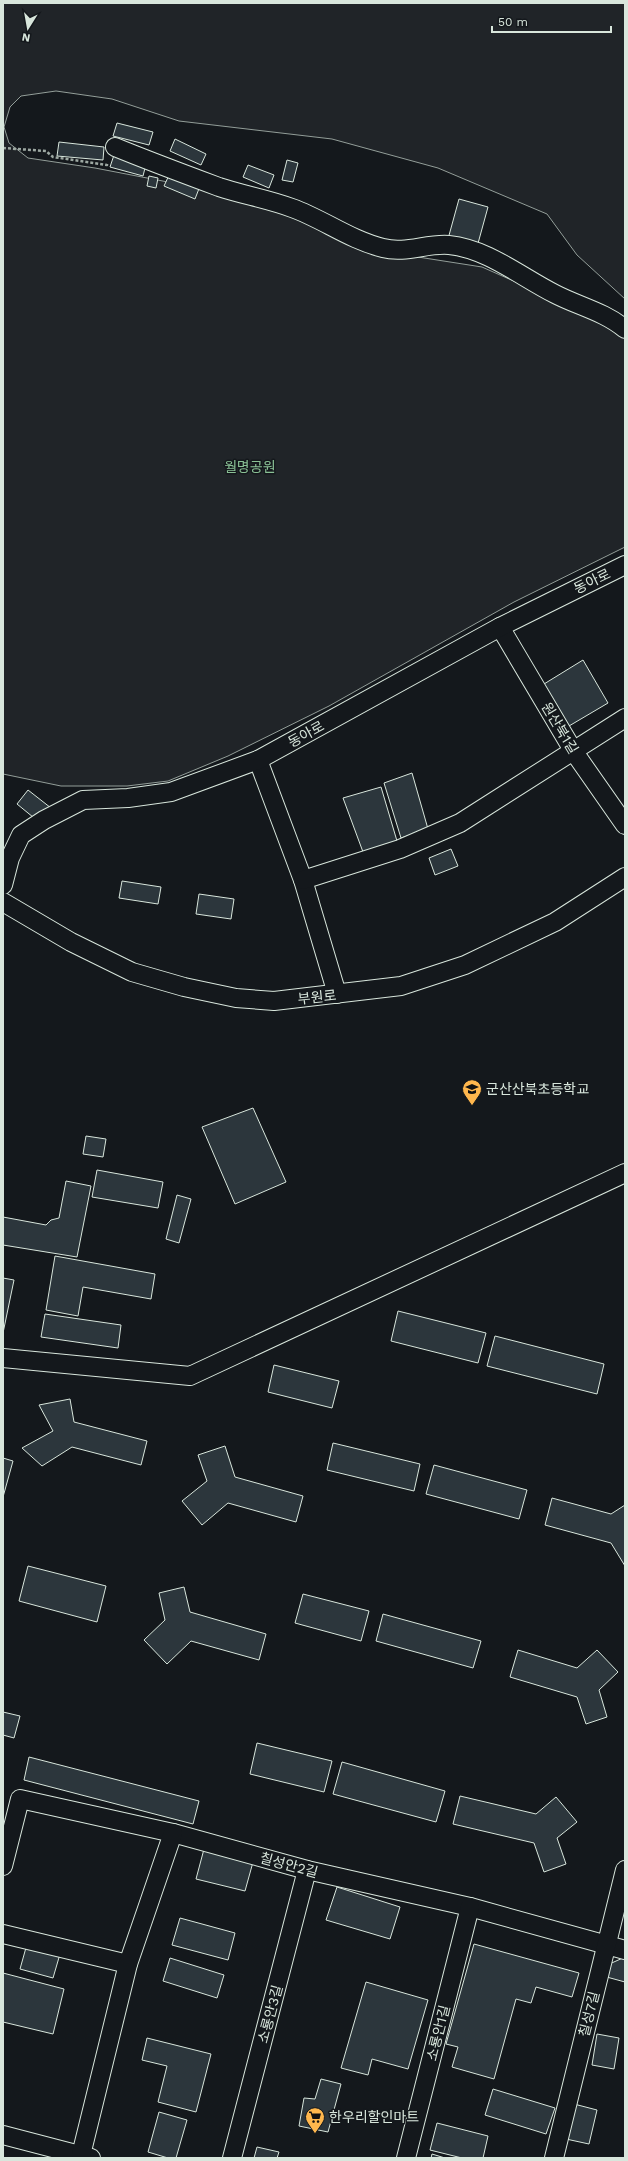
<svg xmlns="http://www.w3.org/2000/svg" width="628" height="2161" font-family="'Work Sans','Noto Sans KR',sans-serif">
	<rect width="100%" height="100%" fill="#14181c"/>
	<!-- green -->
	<path fill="#202428" stroke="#939e99" d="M3,3H625V299L577,255L547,214L438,168L332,139L179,121L112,99L56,91L21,96L10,107L4,127L9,143L28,158L95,168L194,187L281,211L386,252L482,267L588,314L623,337L625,339V547L514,602L329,706L228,756L168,781L127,786H61L3,774Z"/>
	<!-- building -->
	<g fill="#2c363c" stroke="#d8e6dc">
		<path d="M117,123L153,132L149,145L113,136Z"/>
		<path d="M175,139L206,154L201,165L170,151Z"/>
		<path d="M59,142L104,147L103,160L57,156Z"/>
		<path d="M114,155L146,164L143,176L110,167Z"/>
		<path d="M287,160L298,163L293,182L282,180Z"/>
		<path d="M248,165L274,175L269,188L243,177Z"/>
		<path d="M170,173L200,186L195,199L164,186Z"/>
		<path d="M149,176L158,178L156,188L147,186Z"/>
		<path d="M459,199L488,207L477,247L448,239Z"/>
		<path d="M583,660L608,703L569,726L544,684Z"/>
		<path d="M412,773L428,829L401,838L384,783Z"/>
		<path d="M381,787L397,841L363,852L343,798Z"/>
		<path d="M28,790L51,808L39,822L17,804Z"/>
		<path d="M451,849L458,866L435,875L429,858Z"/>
		<path d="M122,881L161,887L158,904L119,898Z"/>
		<path d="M199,894L234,899L231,919L196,914Z"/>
		<path d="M253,1108L286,1182L235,1204L202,1127Z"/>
		<path d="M86,1136L106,1139L103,1157L83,1154Z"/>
		<path d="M97,1170L163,1182L158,1208L92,1197Z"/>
		<path d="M66,1181L91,1186L77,1257L3,1245V1217L46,1225L51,1220L59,1218Z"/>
		<path d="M177,1195L191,1199L179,1243L166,1239Z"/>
		<path d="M55,1256L155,1274L151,1299L83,1287L78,1316L46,1310Z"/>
		<path d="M3,1278L14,1280L3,1333Z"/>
		<path d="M398,1311L486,1333L478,1363L391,1341Z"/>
		<path d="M45,1314L121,1325L118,1348L41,1337Z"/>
		<path d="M495,1336L604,1364L597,1394L487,1366Z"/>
		<path d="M274,1365L339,1381L332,1408L268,1392Z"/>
		<path d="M70,1399L74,1422L147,1441L141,1465L72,1447L42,1466L22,1448L53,1431L39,1405Z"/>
		<path d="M333,1443L420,1464L414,1491L327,1470Z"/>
		<path d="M225,1446L235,1477L303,1496L296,1522L228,1503L202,1525L182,1501L207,1481L198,1455Z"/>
		<path d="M3,1458L13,1461L3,1497Z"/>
		<path d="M434,1465L527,1490L519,1519L426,1494Z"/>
		<path d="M552,1498L611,1514L625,1505V1566L611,1543L545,1525Z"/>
		<path d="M28,1566L106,1586L97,1622L19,1601Z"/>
		<path d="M184,1587L190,1612L266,1634L259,1660L191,1641L167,1664L144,1640L165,1620L159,1593Z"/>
		<path d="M303,1594L369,1611L361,1641L295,1623Z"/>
		<path d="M383,1614L481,1641L473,1668L376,1641Z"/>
		<path d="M518,1650L577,1668L597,1650L618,1672L599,1690L607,1717L586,1724L577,1697L510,1677Z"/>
		<path d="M3,1712L20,1716L14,1738L3,1735Z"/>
		<path d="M257,1743L332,1761L324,1792L250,1774Z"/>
		<path d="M29,1757L199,1801L193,1824L24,1780Z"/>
		<path d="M342,1762L445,1791L436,1822L333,1794Z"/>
		<path d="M460,1796L536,1814L556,1797L577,1822L557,1838L566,1864L544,1872L534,1843L453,1824Z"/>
		<path d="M204,1849L253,1862L245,1891L196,1879Z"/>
		<path d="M337,1887L400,1907L390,1939L326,1920Z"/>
		<path d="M180,1918L235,1933L228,1960L172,1945Z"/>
		<path d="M27,1944L60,1954L53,1978L20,1969Z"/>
		<path d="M474,1944L579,1973L572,1997L536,1987L531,2003L516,1999L494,2079L452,2067L458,2047L446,2044Z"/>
		<path d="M625,1957V1982L603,1976L605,1966Z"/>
		<path d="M170,1958L224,1975L217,1998L163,1981Z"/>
		<path d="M3,1973L64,1989L53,2034L3,2022Z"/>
		<path d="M366,1982L428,2000L408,2069L372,2059L368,2075L341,2068Z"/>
		<path d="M597,2034L619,2038L614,2069L592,2065Z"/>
		<path d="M147,2038L211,2054L196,2112L158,2102L167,2066L142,2060Z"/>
		<path d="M321,2079L341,2084L328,2132L299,2126L304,2098L315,2099Z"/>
		<path d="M493,2089L555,2108L546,2134L485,2115Z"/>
		<path d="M574,2104L597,2110L589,2144L566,2139Z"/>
		<path d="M159,2112L187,2120L176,2158H168L148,2152Z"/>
		<path d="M437,2123L488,2136L483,2158H462L430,2150Z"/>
		<path d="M257,2147L279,2152L277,2158H254Z"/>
		<path d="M432,2154L445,2158H431Z"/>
	</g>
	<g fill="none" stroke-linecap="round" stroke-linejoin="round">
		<!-- minor casing -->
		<g stroke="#d8e6dc" stroke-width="20">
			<g id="minor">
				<path d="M115,147C149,161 184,174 219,187C243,195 268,199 292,208C323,219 350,240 383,248C405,254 427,243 449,245C488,249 521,277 555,294C578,306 605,312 625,329"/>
				<path d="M500,627L574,752L625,825"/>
				<path d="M258,760L303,880L337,994"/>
				<path d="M303,880L400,849L460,823L625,718"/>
				<path d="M3,885L10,858L21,835L44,820L83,800L128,798L171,792L258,760L500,627L625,565"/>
				<path d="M3,902L71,942L132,972L184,987L236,998L274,1001L401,986L465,965L555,922L625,877"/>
				<path d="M3,1358L190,1376L625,1173"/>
				<path d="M3,1866L20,1799L173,1833L307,1870L470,1907L625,1950"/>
				<path d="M3,1934L128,1964"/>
				<path d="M3,2135L91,2158"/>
				<path d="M81,2155L128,1964L173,1833"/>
				<path d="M232,2158L307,1870"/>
				<path d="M406,2158L470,1907"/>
				<path d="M554,2158L625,1870"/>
			</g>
		</g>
		<!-- path -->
		<path stroke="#9da8a2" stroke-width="2.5" stroke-dasharray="3 2" stroke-linecap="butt" d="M3,148L46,151L53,157L107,165V162"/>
		<!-- minor -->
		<use href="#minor" stroke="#14181c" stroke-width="18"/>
	</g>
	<!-- icons -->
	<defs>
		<g id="school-pin" transform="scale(1)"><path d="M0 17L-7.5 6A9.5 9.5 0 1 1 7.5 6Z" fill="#ffb74d" stroke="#14181c"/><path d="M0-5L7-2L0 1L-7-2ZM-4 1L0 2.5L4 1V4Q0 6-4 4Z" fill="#111"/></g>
		<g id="supermarket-pin" transform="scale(1)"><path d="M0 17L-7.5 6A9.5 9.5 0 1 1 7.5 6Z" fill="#ffb74d" stroke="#14181c"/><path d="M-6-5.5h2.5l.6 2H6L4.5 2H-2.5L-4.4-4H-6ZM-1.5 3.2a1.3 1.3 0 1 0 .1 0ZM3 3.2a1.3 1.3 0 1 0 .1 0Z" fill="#111"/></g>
	</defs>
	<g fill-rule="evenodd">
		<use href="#school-pin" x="472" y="1089"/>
		<use href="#supermarket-pin" x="315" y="2117"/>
	</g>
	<g text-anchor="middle" stroke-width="3" stroke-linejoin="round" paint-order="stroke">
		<!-- park labels -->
		<g font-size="14" fill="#8ac095" stroke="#14181c">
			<text x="250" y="472">월명공원</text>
		</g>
		<!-- street labels -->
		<g font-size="14" fill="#d8e6dc" stroke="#14181c">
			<text transform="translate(592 581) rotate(-26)" y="5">동아로</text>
			<text transform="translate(560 728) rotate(59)" y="5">원산북1길</text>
			<text transform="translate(306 734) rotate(-29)" y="5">동아로</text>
			<text transform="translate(317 997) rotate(-6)" y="5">부원로</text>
			<text transform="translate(289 1865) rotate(15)" y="5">칠성안2길</text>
			<text transform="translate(270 2014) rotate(-75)" y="5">소룡안3길</text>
			<text transform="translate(589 2014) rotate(-76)" y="5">칠성7길</text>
			<text transform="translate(438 2033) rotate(-76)" y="5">소룡안1길</text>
		</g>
		<!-- poi labels -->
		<g font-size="14" fill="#d8e6dc" stroke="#14181c" text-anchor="start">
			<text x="486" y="1094">군산산북초등학교</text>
			<text x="329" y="2122">한우리할인마트</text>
		</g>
	</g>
	<!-- border -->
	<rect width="628" height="2161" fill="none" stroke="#d8e6dc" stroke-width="8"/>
	<!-- north arrow -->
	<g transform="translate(28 28) rotate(191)" stroke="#14181c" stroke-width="3" paint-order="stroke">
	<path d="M0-3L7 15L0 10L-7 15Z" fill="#d8e6dc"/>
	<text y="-6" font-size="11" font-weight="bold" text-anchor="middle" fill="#d8e6dc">N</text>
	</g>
	<!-- scale -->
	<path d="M492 26v6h119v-6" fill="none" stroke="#d8e6dc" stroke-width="2"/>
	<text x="498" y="26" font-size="12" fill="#d8e6dc" stroke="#14181c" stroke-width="3" paint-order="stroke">50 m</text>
</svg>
